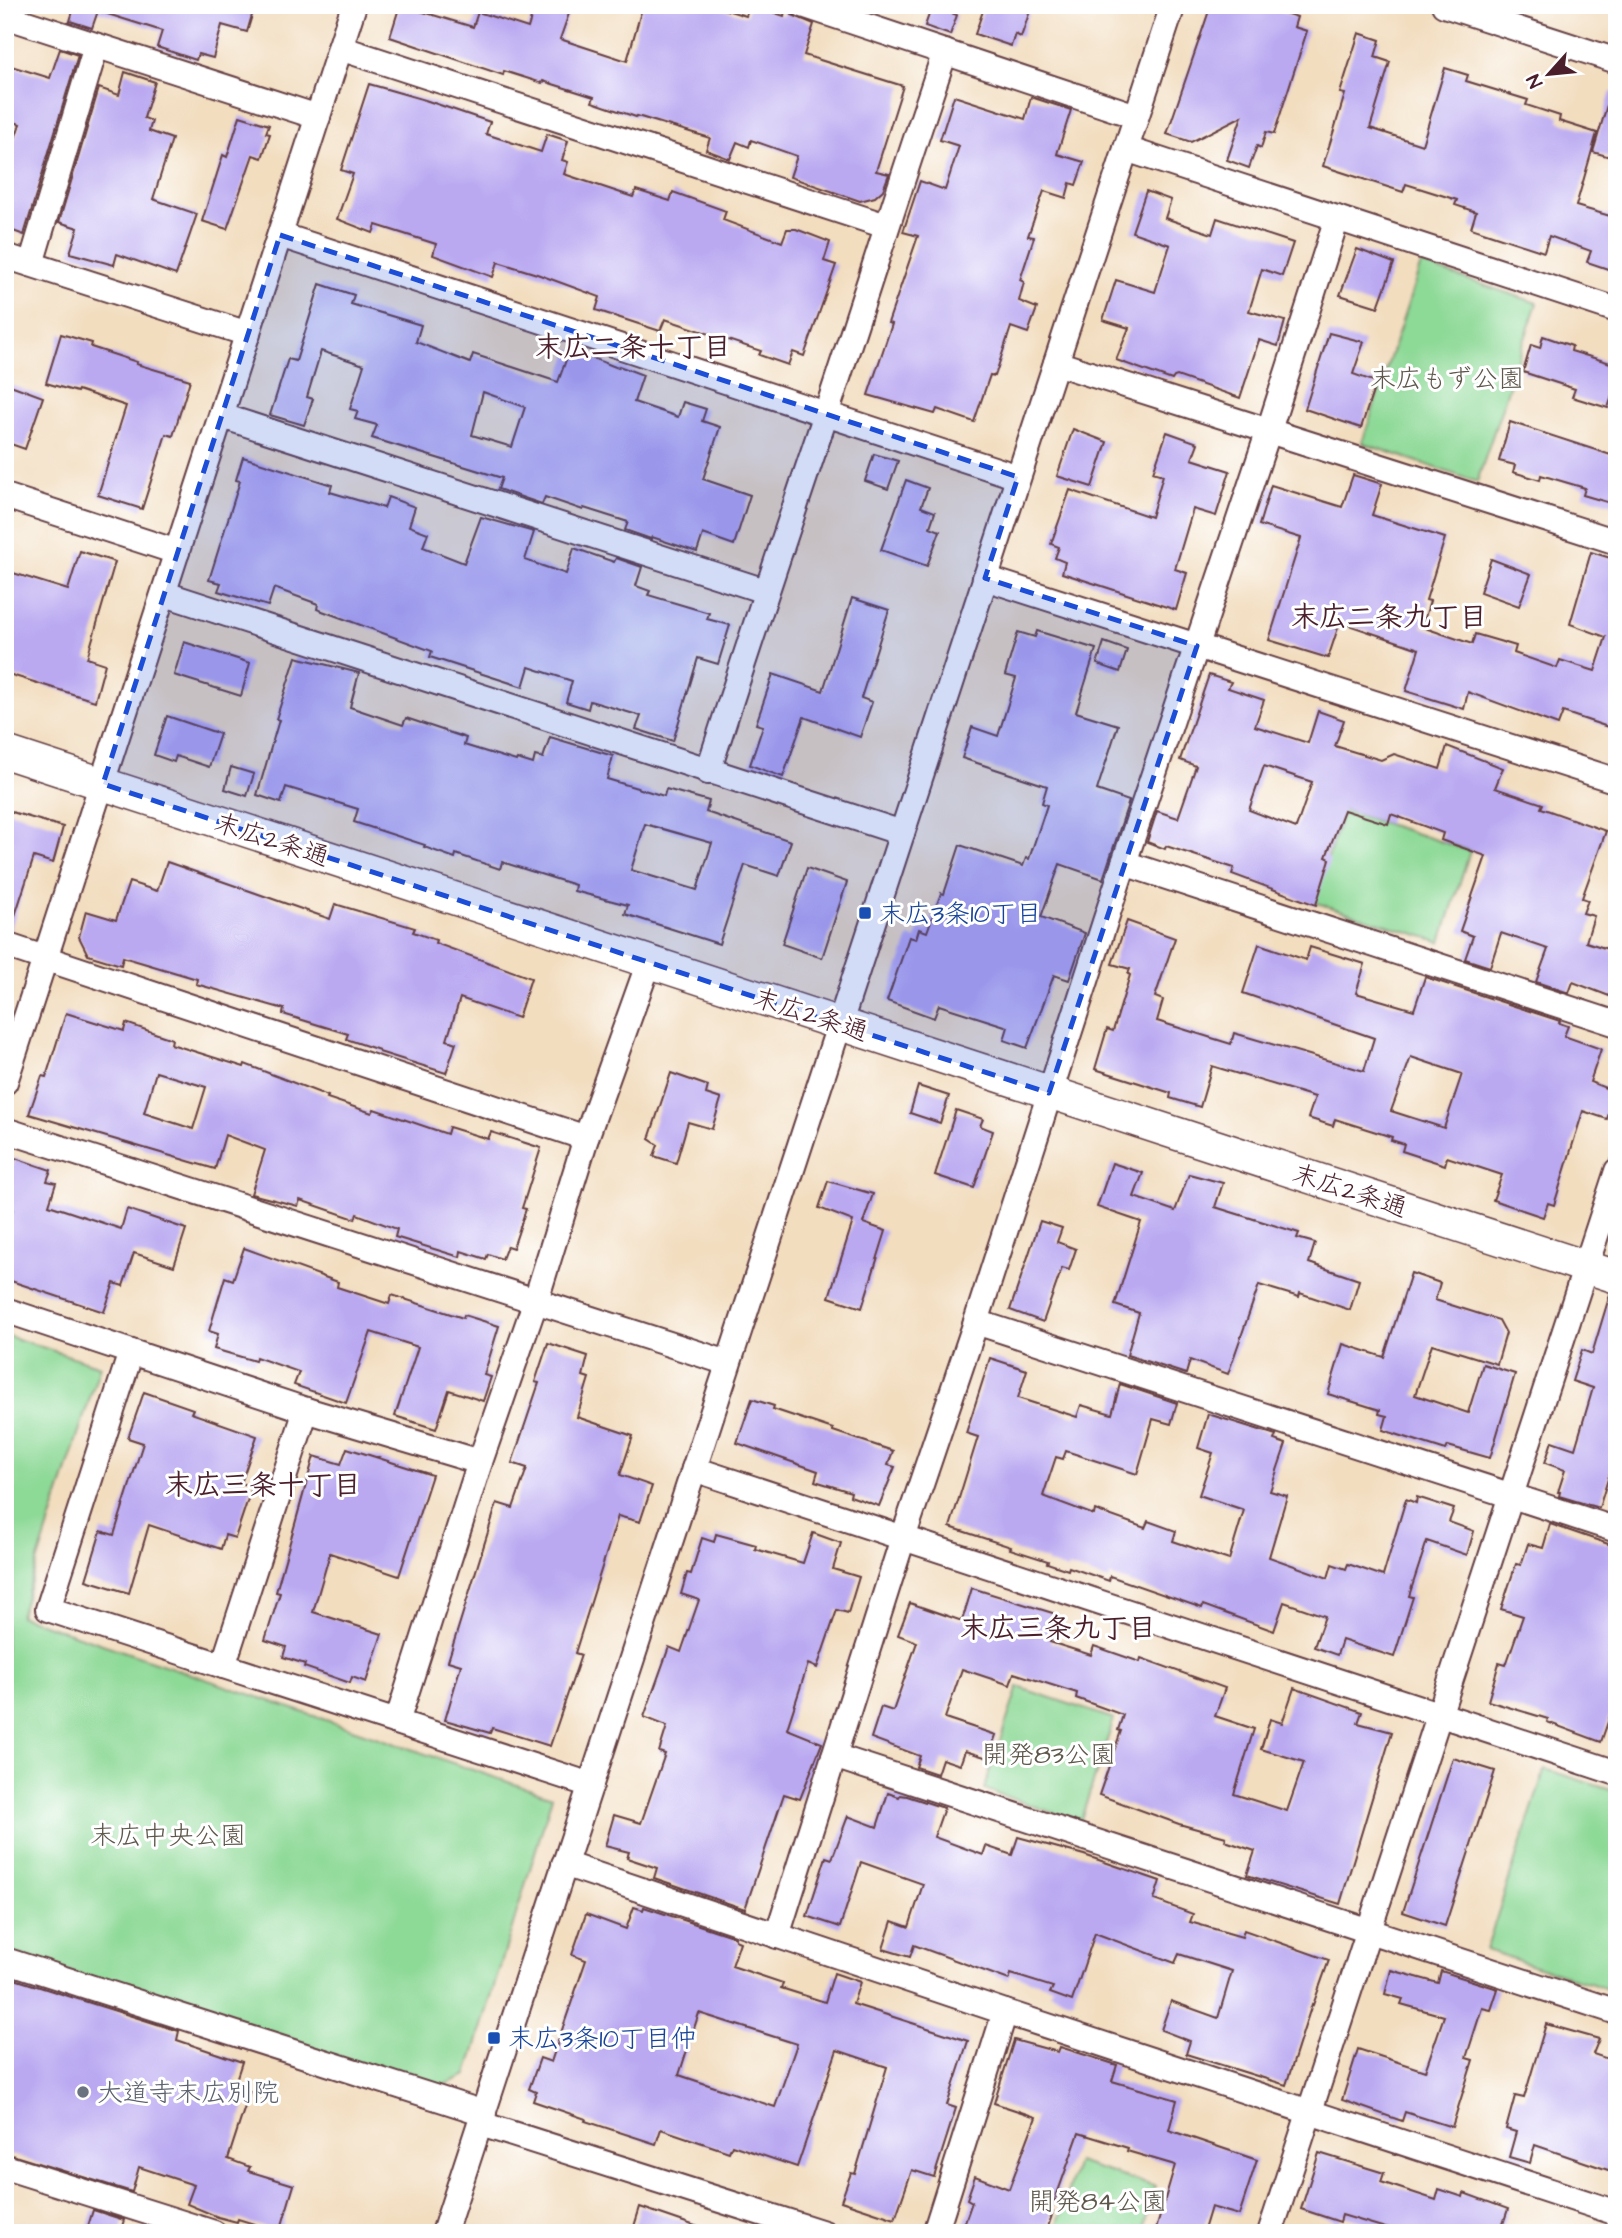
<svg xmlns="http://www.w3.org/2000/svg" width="1622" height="2238" font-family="'Architects Daughter','Klee One',sans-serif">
	<rect width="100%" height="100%" fill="#fff"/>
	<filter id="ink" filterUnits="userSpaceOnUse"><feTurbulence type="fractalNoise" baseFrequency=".0143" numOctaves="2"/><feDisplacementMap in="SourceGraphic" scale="14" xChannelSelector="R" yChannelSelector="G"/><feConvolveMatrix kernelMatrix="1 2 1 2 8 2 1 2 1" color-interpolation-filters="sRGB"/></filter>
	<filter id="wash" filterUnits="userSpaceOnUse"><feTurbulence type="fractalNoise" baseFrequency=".00686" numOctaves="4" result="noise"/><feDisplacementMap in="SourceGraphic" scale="28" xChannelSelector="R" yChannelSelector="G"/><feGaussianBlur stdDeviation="1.57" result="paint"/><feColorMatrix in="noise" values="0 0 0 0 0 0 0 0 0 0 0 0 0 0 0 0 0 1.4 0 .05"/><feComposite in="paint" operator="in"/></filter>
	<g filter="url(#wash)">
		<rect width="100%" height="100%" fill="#f2ddbf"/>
		<!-- green -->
		<g fill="#8dd996" stroke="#6c7c60" stroke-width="2">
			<path d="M1421,264L1537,303L1477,482L1362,443Z"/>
			<path d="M1343,810L1470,851L1441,942L1314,902Z"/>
			<path d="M5,1335L100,1366L20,1616L552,1797L467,2075L430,2091L5,1950Z"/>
			<path d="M1018,1687L1114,1719L1080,1822L984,1789Z"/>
			<path d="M1545,1769L1617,1792V1992L1486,1950Z"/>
			<path d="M1077,2162L1156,2187L1143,2233H1055Z"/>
		</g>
		<g id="blocks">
			<!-- building -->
			<g fill="#baa9f1" fill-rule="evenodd">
				<path d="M75,5H255L247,32L222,25L213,58L198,54L196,60L157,47L162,31L98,11L92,28L70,21Z"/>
				<path d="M400,5L473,27L478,12L528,28L535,5H572L560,39L627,61L643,5H710L746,16L750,5L784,16L786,5H788L792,15L814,24L804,55L903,86L876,171L889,174L883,190L875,197L860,201L790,177L797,156L751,140L749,147L737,142L730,159L706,150L710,138L637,116L636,117L592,102L594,97L543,81L542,83L504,71L503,75L390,37Z"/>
				<path d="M985,5H1032L1021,37L1015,34L1011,46L975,34Z"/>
				<path d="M1211,5H1260L1297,17L1294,27L1307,31L1274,134L1266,132L1261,148L1257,146L1249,168L1227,160L1242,116L1191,142L1167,134Z"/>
				<path d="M932,6L957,15L950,35L925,26Z"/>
				<path d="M1359,33L1380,40L1375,57L1390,62L1370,128L1422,145L1445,68L1468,75L1466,81L1528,100L1526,105L1560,116L1559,121L1597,133L1576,206L1617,218V272L1587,262L1591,251L1549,236L1544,252L1471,228L1476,212L1455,205L1457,200L1406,184L1403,192L1323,166L1345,94L1340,93Z"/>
				<path d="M60,49L78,55L24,235L5,228V168L20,124L5,119V64L50,78Z"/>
				<path d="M125,72L155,82L144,118L152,121L149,131L172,139L153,199L197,214L176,275L117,254L114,265L70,253L78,228L59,222L99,88L119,95Z"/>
				<path d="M369,84L425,100L490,122L486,134L541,152L547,134L568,141L562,160L568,162L564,174L633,197L636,190L670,201L673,192L726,211L723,220L782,242L787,229H796L830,242L824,261L836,265L804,356L793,352L788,365L759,355L761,351L665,319L660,331L596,310L600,297L537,274L498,262L493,277L433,255L436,244L376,225L373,233L337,219L353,174L341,170Z"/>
				<path d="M1611,92L1617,93V159L1593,152Z"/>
				<path d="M954,96L1025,119L1031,97L1071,110L1057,154L1084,162L1076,185L1070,183L1066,198L1044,191L1028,236L1034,237L1020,280L1024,282L1019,301L1037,308L1028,333L1011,327L995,376L990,375L974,422L937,409L935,414L868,395L892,324L888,323L918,236L903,232L920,181L945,190L959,146L940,140Z"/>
				<path d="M240,116L269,125L266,133L270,134L262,158L253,155L227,229L202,221L223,155L227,157Z"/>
				<path d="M1146,191L1171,200L1165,218L1212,234L1217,218L1293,243L1282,276L1262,269L1249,311L1285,321L1278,346L1259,340L1240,398L1177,376L1174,377L1172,380L1116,360L1129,328L1103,320L1116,280L1155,292L1170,245L1132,232Z"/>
				<path d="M1357,249L1394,263L1378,307L1340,295Z"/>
				<path d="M320,284L354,295L351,304L421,325L416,342L470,363L473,354L558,382L570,349L618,368L619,366L643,375L634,402L678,417L683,402L706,409L702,421L720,427L703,479L750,495L734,545L703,534L697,552L652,537L651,539L625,530L628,522L584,508L583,510L545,497L542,504L498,489L502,478L372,438L377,425L355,419L358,411L350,409L364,365L321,351L307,397L313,399L304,425L270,415L288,359L296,361ZM483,392L525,407L512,447L472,435Z"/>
				<path d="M1329,333L1364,342L1353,374L1376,382L1361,428L1305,409Z"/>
				<path d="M61,334L92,343L91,347L137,362L136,364L190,380L173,436L166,434L142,509L98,495L126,406L78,390L77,392L46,383Z"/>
				<path d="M1543,336L1572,346L1571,351L1617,365V381L1608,408L1572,397L1575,389L1523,372L1531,345L1540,348Z"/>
				<path d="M5,383L43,397L25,449L5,442Z"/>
				<path d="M1510,422L1617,457V505L1583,495L1585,488L1541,475L1540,480L1513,472L1515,465L1499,461Z"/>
				<path d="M1073,429L1107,442L1092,487L1057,476Z"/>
				<path d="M1167,432L1198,443L1192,459L1230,471L1216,516L1193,509L1175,569L1187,573L1176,610L1062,573L1065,562L1055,558L1059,547L1051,544L1070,490L1151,517L1163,475L1153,472Z"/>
				<path d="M874,454L898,461L888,489L865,481Z"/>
				<path d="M243,457L332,485L330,492L384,508L388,497L415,507L409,526L428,533L423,547L464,563L481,517L534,532L525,560L566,574L574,548L614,562L616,558L642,567L636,586L650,591L648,595L709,613L707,619L730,625L718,664L698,658L673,741L636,729L641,716L590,701L588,709L566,702L572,681L529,667L523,687L430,657L432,651L317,609L318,604L274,588L268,606L218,591L221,583L209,580L240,481L236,480Z"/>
				<path d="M1353,475L1382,484L1372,515L1445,538L1426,600L1430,601L1422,627L1472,644L1475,634L1516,646L1514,653L1557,668L1560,660L1595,671L1606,637L1570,624L1591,552L1617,560V730L1563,712L1558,725L1468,692L1464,709L1406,691L1419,649L1340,622L1328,658L1269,640L1301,538L1259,525L1271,485L1342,507Z"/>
				<path d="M906,480L928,488L921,507L935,512L930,527L940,531L927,566L881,550Z"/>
				<path d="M80,551L115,562L87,658L105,664L95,701L5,673V587L10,572L68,590Z"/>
				<path d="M1491,559L1531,574L1519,606L1480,592Z"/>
				<path d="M852,598L889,610L861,698L872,702L860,737L804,717L783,777L750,765L763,726L756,724L773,674L823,691Z"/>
				<path d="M1037,631L1096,649L1076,712L1118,725L1097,790L1129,801L1103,879L1060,864L1041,917L1085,933L1069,980L1054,975L1027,1048L1004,1040L1008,1027L939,1005L934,1018L887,1001L909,937L916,939L919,929L927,932L941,893L944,894L960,845L1023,866L1026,858L1029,859L1047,805L1042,803L1047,786L962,758L972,727L998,736L1016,678L1005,675L1018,632L1035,637Z"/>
				<path d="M184,642L250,663L241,696L174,675Z"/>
				<path d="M1104,642L1127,650L1120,672L1097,664Z"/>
				<path d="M296,657L359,673L350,707L403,725L406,718L466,738L464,745L516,761L517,759L533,764L535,756L543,758L550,737L613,756L607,779L664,796L666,789L709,801L706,812L791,841L779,876L745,865L719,944L625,914L628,905L574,891L575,885L502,862L500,869L456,854L455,858L424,847L425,845L354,822L358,809L286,787L281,803L257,795L279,720L276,719ZM645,824L712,843L697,890L631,870Z"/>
				<path d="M1209,675L1231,682L1228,688L1264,700L1255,726L1308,743L1318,711L1344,720L1335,746L1381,760L1394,754L1440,769L1447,746L1503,768L1495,788L1543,804L1541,808L1606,831L1582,898L1588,900L1583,913L1594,916L1586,942L1617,952V999L1573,982L1569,993L1536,982L1548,949L1501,933L1490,967L1465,959L1473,936L1460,931L1486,856L1441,840L1443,833L1391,814L1388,824L1344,810L1326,857L1330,859L1316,905L1232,874L1234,868L1166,846L1165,849L1147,842L1157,811L1178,818L1196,766L1180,760ZM1264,766L1312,782L1296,828L1249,810Z"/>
				<path d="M167,716L220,734L209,767L176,756L174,762L154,755Z"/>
				<path d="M231,767L254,774L247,796L225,789Z"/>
				<path d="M5,810L63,827L53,863L34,857L10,931L5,930Z"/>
				<path d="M167,862L330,919L335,904L415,928L413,932L436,940L435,943L531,978L518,1018L460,998L447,1040L456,1043L446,1073L379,1052V1050L346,1039L348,1034L283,1014L284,1009L196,984L197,979L123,957L121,965L88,955L79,937L86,911L116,920L129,882L157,891Z"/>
				<path d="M807,868L847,882L822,958L782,944Z"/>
				<path d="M1127,921L1175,938L1155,997L1163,1000L1157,1021L1231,1044L1234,1033L1364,1071L1374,1038L1243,993L1259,944L1306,960L1310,947L1365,964L1356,993L1414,1010L1425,977L1560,1021L1559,1023L1568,1026L1564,1036L1601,1049L1590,1082L1616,1092L1607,1119L1583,1111L1554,1205L1548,1203L1543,1217L1493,1200L1502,1175L1447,1157L1445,1165L1402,1151L1404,1144L1391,1140L1392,1137L1335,1119L1333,1126L1308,1118L1315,1097L1212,1066L1200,1107L1170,1098L1171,1093L1095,1069L1107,1029L1113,1031L1130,975L1128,974L1130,969L1112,964ZM1411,1057L1462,1074L1444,1128L1391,1111Z"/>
				<path d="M66,1013L124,1031L126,1023L172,1039L171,1044L244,1067L245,1064L328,1096L327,1098L372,1113L374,1109L447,1134L449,1127L488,1139L491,1132L541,1148L522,1208L526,1209L513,1248L507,1246L502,1259L488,1254L486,1259L461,1251L460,1257L395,1237L397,1229L357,1214L355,1219L300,1200L298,1206L251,1194L265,1150L225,1135L215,1169L29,1114L42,1076L46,1077ZM156,1072L206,1087L193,1129L144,1113Z"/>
				<path d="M671,1073L708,1086L706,1094L721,1099L712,1129L688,1122L676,1163L654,1156L658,1145L649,1139Z"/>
				<path d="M918,1086L949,1096L940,1123L910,1113Z"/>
				<path d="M956,1110L983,1119L980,1126L993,1131L974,1188L935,1175Z"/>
				<path d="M15,1158L51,1170L47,1181L56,1183L49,1205L121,1229L127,1209L186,1229L174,1266L134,1253L123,1286L114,1283L104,1312L5,1279V1231L13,1208L5,1206V1163L13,1166Z"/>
				<path d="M1112,1163L1143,1173L1134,1197L1175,1211L1189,1174L1223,1183L1215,1207L1299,1233L1297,1238L1315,1243L1309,1263L1359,1280L1350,1310L1300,1293L1299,1297L1259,1285L1228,1374L1190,1360L1186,1374L1127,1355L1139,1313L1115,1305L1141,1222L1097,1207Z"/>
				<path d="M828,1181L873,1194L863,1223L886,1231L862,1308L829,1297L853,1221L819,1208Z"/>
				<path d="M1040,1221L1062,1228L1057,1242L1076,1249L1069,1270L1062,1268L1043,1322L1010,1310Z"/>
				<path d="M244,1248L338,1282L337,1287L389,1304L392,1295L463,1318L464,1315L499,1326L484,1375L491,1377L483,1401L449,1390L436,1429L395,1416L418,1347L371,1332L346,1403L294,1385L299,1372L256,1357L255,1361L214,1349L218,1334L209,1331L225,1277L233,1280Z"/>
				<path d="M1411,1273L1440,1283L1435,1300L1499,1320L1506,1333L1497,1364L1432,1344L1415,1395L1468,1413L1483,1364L1515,1374L1490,1458L1448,1446L1446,1450L1383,1430L1387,1416L1379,1414L1380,1410L1328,1394L1343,1344L1384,1357Z"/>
				<path d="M1610,1294L1617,1295V1450L1599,1508L1559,1496L1560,1492H1558L1565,1470L1545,1463L1552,1441L1575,1449L1593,1388L1572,1381L1582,1350L1592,1354Z"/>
				<path d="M548,1343L588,1356L583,1376L589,1378L577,1417L633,1436L620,1475L652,1486L640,1522L618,1516L575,1653L581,1655L550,1746L492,1728L490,1733L445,1720L461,1665L448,1661L497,1503L513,1508L527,1468L512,1463L539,1383L535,1382Z"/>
				<path d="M990,1358L1027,1370L1018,1398L1077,1417L1081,1405L1112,1414L1120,1384L1177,1403L1171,1424L1153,1419L1137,1474L1066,1451L1063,1459L1056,1457L1043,1496L1094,1515L1095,1510L1145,1528L1148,1521L1176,1531L1173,1541L1229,1560L1244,1510L1199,1495L1213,1453L1198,1448L1208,1414L1276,1435L1274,1440L1286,1444L1270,1491L1287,1496L1269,1557L1328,1578L1332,1564L1346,1569L1348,1564L1383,1576L1406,1499L1416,1503L1417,1497L1454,1509L1449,1522L1474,1531L1467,1555L1427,1541L1409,1596L1413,1597L1394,1657L1342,1640L1337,1655L1314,1647L1325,1616L1284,1602L1274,1631L1203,1605L1202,1608L1110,1576L1109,1581L1069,1567L1068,1570L1047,1563L1048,1561L1010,1549L1011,1547L950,1527L978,1437L966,1433Z"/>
				<path d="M144,1392L193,1409L191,1413L257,1436L241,1483L252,1487L235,1538L225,1535L221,1549L149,1525L129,1593L86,1580L101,1531L114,1535L143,1443L128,1438Z"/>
				<path d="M752,1399L774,1406L773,1409L833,1429V1431L893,1451L888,1465L895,1467L879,1506L850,1496L851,1492L815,1481L818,1471L737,1443Z"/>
				<path d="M347,1448L432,1475L399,1576L330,1553L313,1612L382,1634L366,1682L352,1677L350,1683L304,1667L305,1664L283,1657L286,1647L265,1640L280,1593L276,1592L314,1456L341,1464Z"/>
				<path d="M1550,1524L1617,1547V1719L1610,1716L1601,1742L1547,1722L1548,1719L1488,1701L1499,1663L1506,1665L1523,1616L1501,1609L1516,1564L1521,1565L1528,1544L1543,1548Z"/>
				<path d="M813,1533L841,1543L833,1569L859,1577L848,1613L837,1610L817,1668L808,1664L787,1729L822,1743L800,1799L784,1794L745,1909L654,1878L657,1868L627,1858L629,1852L605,1846L614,1815L641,1823L665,1754L659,1752L667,1726L644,1717L669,1647L681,1652L699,1600L681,1594L687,1573L691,1574L702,1538L714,1542L716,1534L756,1545L755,1549L803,1563Z"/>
				<path d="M972,1588L1059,1615L1050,1642L1091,1655L1094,1646L1140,1662L1141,1658L1225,1688L1215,1716L1254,1729L1234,1794L1287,1811L1304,1762L1261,1749L1270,1719L1282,1723L1294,1688L1362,1712L1358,1723L1392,1732L1340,1904L1247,1875L1255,1851L1225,1841L1226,1837L1179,1824L1099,1795L1121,1731L1118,1730L1123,1715L1076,1698L1077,1693L1014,1673L1010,1685L962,1669L945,1718L996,1735L988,1758L965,1751L960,1765L942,1759L937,1774L916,1767L920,1756L871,1738L881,1707L893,1711L917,1642L898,1635L910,1603L962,1621Z"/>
				<path d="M1453,1758L1495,1771L1445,1926L1403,1912Z"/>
				<path d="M888,1793L899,1797L900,1795L907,1796L944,1808L934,1837L983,1855L986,1846L1012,1855L1018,1837L1084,1855L1160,1881L1154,1900L1193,1914L1190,1922L1242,1937L1244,1930L1329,1960L1313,2005L1312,2004L1286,2085L1186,2054L1190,2041L1161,2030L1171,2001L1218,2018L1232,1971L1179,1954L1175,1963L1095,1933L1072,2001L1050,1993L1053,1987L1011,1974L1009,1980L914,1945L910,1957L883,1949L892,1921L909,1927L923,1884L861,1862L840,1927L807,1916L826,1857L832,1859L848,1816L877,1827Z"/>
				<path d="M634,1907L643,1910L644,1907L735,1937V1940L740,1942L732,1966L783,1983L781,1988L825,2002L834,1973L860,1982L853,2004L968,2041L947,2105L956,2108L934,2177L912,2170L895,2219L841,2201L851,2173L855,2174L887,2067L837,2050L797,2167L732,2145L729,2152L661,2129L656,2144L585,2121L586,2119L533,2101L536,2092L529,2089L540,2058L551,2062L586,1960L572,1955L586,1914L626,1929ZM699,2013L797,2044L775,2107L679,2075Z"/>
				<path d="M1391,1970L1438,1983L1441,1971L1498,1989L1491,2010L1482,2008L1466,2058L1473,2060L1452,2127L1405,2112L1402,2121L1342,2100L1358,2049L1425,2071L1444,2016L1401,2004L1403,1999L1385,1994Z"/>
				<path d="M5,1976L179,2031L177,2040L242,2062L234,2086L250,2091L228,2159L250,2167L248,2171L294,2185L280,2232L238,2219L237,2222L218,2217L187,2204L194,2185L139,2167L132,2192L5,2153Z"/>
				<path d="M1546,2024L1599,2039L1593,2054L1617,2062V2173L1535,2145L1530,2163L1509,2157L1516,2132L1506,2129L1515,2096L1524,2098Z"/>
				<path d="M1014,2040L1058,2052L1060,2047L1117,2065L1112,2081L1177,2100L1169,2130L1257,2160L1239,2215L1211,2207L1203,2233H1155L1175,2165L1127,2151L1128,2148L1079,2133L1051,2211L1053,2212L1046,2233H961L972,2202L967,2199L975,2176L1009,2189L1036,2117L994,2103Z"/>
				<path d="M1319,2153L1384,2173L1381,2182L1436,2200L1439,2189L1463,2197L1464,2193L1508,2209L1500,2233H1402L1342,2215L1340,2222L1301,2209Z"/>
				<path d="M640,2207L704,2229L703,2233H632Z"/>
				<path d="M93,2210L124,2220L120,2233H86Z"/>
			</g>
		</g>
	</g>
	<g filter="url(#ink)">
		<use href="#blocks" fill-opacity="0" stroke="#633c41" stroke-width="2"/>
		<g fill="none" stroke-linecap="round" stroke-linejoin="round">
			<!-- minor casing -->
			<g stroke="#633c41" stroke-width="28">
				<g id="minor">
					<path d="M803,5L1136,116"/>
					<path d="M1444,5L1617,61"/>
					<path d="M5,16L318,117"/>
					<path d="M340,48L886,226"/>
					<path d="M1126,149L1617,310"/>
					<path d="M280,235L1018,477"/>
					<path d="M5,256L248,334"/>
					<path d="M31,264L96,46"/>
					<path d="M1056,363L1617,542"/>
					<path d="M222,416L765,591"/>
					<path d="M5,496L177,552"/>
					<path d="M985,578L1617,781"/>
					<path d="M165,594L902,833"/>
					<path d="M708,772C746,652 786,533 826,414C866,294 904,172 945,52"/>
					<path d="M1124,863L1617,1024"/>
					<path d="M5,945L586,1138"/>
					<path d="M5,1082L354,5"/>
					<path d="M5,1130L728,1363"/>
					<path d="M5,1310L306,1410L480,1462"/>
					<path d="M976,1322L1617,1530"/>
					<path d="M131,1352L48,1609L591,1785"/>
					<path d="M694,1469L1617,1773"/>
					<path d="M223,1666L306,1410"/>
					<path d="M397,1722L480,1462L536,1300L586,1138L649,962"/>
					<path d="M834,1756L1617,2012"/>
					<path d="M564,1864L1005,2012L1617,2213"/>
					<path d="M777,1936L903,1538L976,1322L1124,863L1269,430L1337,218"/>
					<path d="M5,1960L484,2113"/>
					<path d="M481,2124L824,2233"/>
					<path d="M5,2167L214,2233"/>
					<path d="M444,2233L1173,5"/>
					<path d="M935,2233L1005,2012"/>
					<path d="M1270,2233L1617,1171"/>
				</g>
			</g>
			<!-- tertiary casing -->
			<g stroke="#633c41" stroke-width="35">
				<path id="tertiary" d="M5,752L1617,1277"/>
			</g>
			<!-- minor -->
			<use href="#minor" stroke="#fff" stroke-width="24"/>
			<!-- tertiary -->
			<use href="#tertiary" stroke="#fff" stroke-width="32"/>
		</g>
	</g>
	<!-- marked area -->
	<path fill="#1d4ed8" fill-opacity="0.2" stroke="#1d4ed8" stroke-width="5" stroke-dasharray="14 9" stroke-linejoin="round" d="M280,235L1018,477L985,578L1197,646L1049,1093L103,784Z"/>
	<!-- markers -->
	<g fill="#1a4fb4" stroke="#fff" stroke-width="2.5">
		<rect x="858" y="906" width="14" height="14" rx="3.5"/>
		<rect x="487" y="2031" width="14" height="14" rx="3.5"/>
	</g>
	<circle fill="#6b7280" stroke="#fff" stroke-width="2.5" cx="83" cy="2092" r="7"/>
	<g text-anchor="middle" stroke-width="6" stroke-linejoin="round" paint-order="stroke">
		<!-- park labels -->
		<g font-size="26" fill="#5e574b" stroke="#fff">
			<text x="1447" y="387">末広もず公園</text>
			<text x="1049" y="1763">開発83公園</text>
			<text x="168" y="1844">末広中央公園</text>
			<text x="1098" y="2210">開発84公園</text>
		</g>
		<!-- street labels -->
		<g font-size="26" fill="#4a1f2b" stroke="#fff">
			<text transform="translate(272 839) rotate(18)" y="9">末広2条通</text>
			<text transform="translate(811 1014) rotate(18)" y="9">末広2条通</text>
			<text transform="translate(1350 1190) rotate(18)" y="9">末広2条通</text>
		</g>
		<!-- transit labels -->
		<g font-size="26" fill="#164399" stroke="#fff" text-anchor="start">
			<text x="879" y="922">末広3条10丁目</text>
			<text x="508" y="2047">末広3条10丁目仲</text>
		</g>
		<!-- worship labels -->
		<g font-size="26" fill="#5b616d" stroke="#fff" text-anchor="start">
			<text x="97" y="2101">大道寺末広別院</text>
		</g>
		<!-- neighbourhood labels -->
		<g font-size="28" font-weight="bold" fill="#4a1f2b" stroke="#fff">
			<text x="633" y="356">末広二条十丁目</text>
			<text x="1389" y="626">末広二条九丁目</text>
			<text x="263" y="1494">末広三条十丁目</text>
			<text x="1058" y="1637">末広三条九丁目</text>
		</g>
	</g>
	<!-- margin -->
	<rect width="1622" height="2238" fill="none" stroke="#fff" stroke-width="28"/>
	<!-- north arrow -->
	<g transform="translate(1549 74) rotate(243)" stroke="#ffffff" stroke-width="5" paint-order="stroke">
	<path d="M0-5L12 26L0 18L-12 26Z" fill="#4a1f2b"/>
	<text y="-10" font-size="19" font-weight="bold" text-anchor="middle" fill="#4a1f2b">N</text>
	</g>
</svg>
